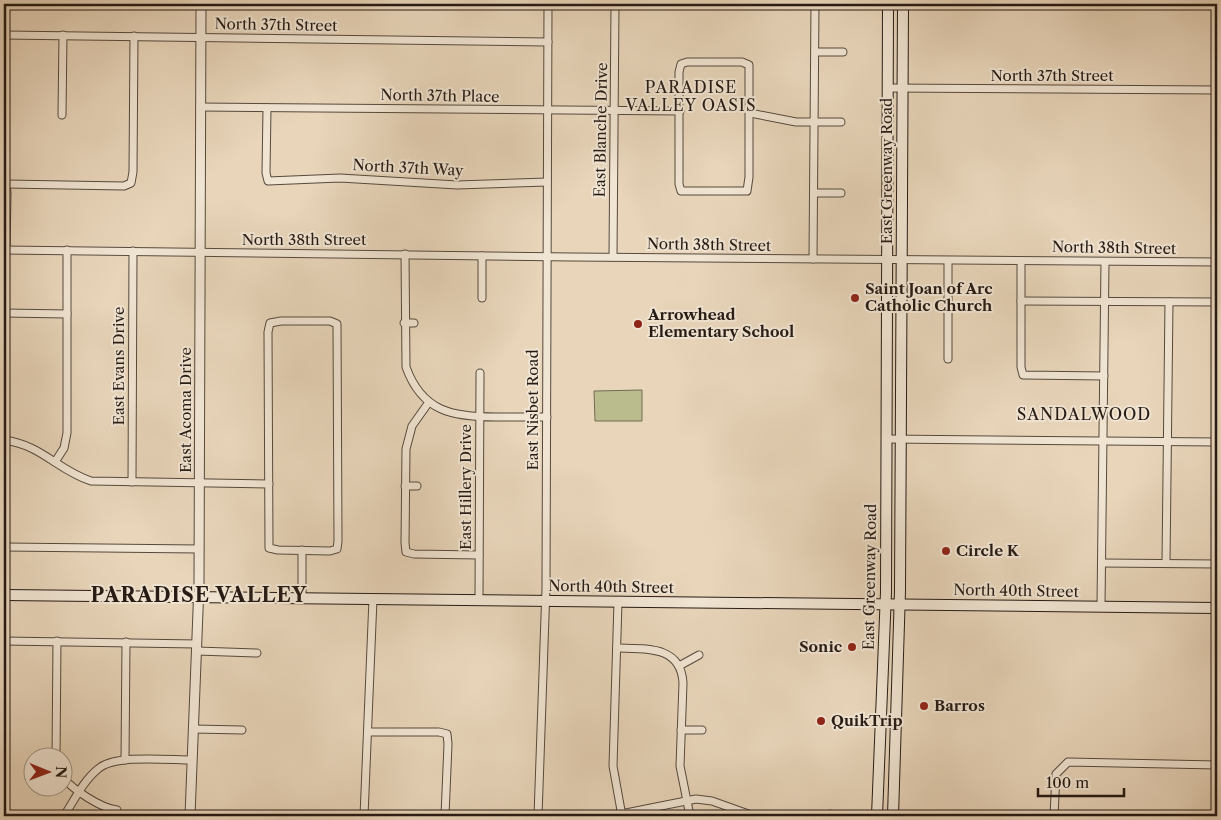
<svg xmlns="http://www.w3.org/2000/svg" width="1221" height="820" font-family="'Libre Caslon Text',serif">
	<rect width="100%" height="100%" fill="#e8d5ba"/>
	<filter id="stains"><feTurbulence type="fractalNoise" baseFrequency=".004" numOctaves="4"/><feColorMatrix values="0 0 0 0 .2 0 0 0 0 .09 0 0 0 0 .02 0 0 0 .5 -.17"/></filter>
	<radialGradient id="worn" r=".72"><stop offset=".6" stop-color="#630" stop-opacity="0"/><stop offset="1" stop-color="#630" stop-opacity=".3"/></radialGradient>
	<!-- pitch -->
	<path fill="#babc8d" stroke="#706c51" d="M642,390V421H595L594,391Z"/>
	<g fill="none" stroke-linecap="round" stroke-linejoin="round">
		<!-- minor casing -->
		<g stroke="#564a3e" stroke-width="9">
			<g id="minor">
				<path d="M4,35L548,42"/>
				<path d="M815,52H843"/>
				<path d="M687,62H742L749,65V177L747,191H681L679,184V72L681,64Z"/>
				<path d="M887,88L1217,90"/>
				<path d="M200,107L680,111"/>
				<path d="M267,108L266,173L268,181L340,178L457,185L547,182"/>
				<path d="M750,113L796,122H841"/>
				<path d="M62,115L63,35"/>
				<path d="M4,166L7,193L6,250"/>
				<path d="M6,184L124,186L131,183L133,172L134,36"/>
				<path d="M814,193H841"/>
				<path d="M4,250L572,257L1217,262"/>
				<path d="M405,254L406,367C422,412 453,417 496,417C513,417 530,417 547,417"/>
				<path d="M482,256V298"/>
				<path d="M613,257L615,4"/>
				<path d="M813,259L815,4"/>
				<path d="M948,261V359"/>
				<path d="M1021,261V367L1023,375L1104,376"/>
				<path d="M1021,301L1217,302"/>
				<path d="M4,313L67,314"/>
				<path d="M281,321H330L337,324L338,541L337,549L330,551L278,550L269,548L268,332L270,323Z"/>
				<path d="M404,323H414"/>
				<path d="M429,402L412,426L406,449L405,543L406,552L414,554L479,555"/>
				<path d="M886,439L1217,442"/>
				<path d="M4,440C42,445 57,470 91,481L269,484"/>
				<path d="M55,462L64,448L67,433V250"/>
				<path d="M132,482L133,251"/>
				<path d="M405,486H417"/>
				<path d="M4,547L199,549"/>
				<path d="M1102,563L1217,564"/>
				<path d="M1166,563L1169,302"/>
				<path d="M302,598V550"/>
				<path d="M479,600L480,373"/>
				<path d="M618,602L613,766L622,816"/>
				<path d="M1101,607L1105,262"/>
				<path d="M4,641L197,644"/>
				<path d="M617,648C645,649 681,645 683,683L680,766L690,816"/>
				<path d="M197,651L257,653"/>
				<path d="M679,666L699,655"/>
				<path d="M194,729L242,730"/>
				<path d="M681,730H702"/>
				<path d="M368,732H439L447,734L448,744L445,816"/>
				<path d="M56,758L57,641"/>
				<path d="M125,760L126,642"/>
				<path d="M62,777C74,790 100,808 117,810"/>
				<path d="M830,814L831,816"/>
				<path d="M64,816C74,801 83,781 98,769C115,754 168,760 192,760"/>
				<path d="M364,816L373,599"/>
				<path d="M538,816L546,588L548,4"/>
				<path d="M611,816L696,799L712,801L754,816"/>
				<path d="M1054,816L1056,774L1068,762L1217,765"/>
			</g>
		</g>
		<!-- tertiary casing -->
		<g stroke="#564a3e" stroke-width="11">
			<path id="tertiary" d="M190,816L199,585L201,4"/>
		</g>
		<!-- secondary casing -->
		<g stroke="#261b15" stroke-width="12">
			<g id="secondary">
				<path d="M4,595L1217,608"/>
				<path d="M877,816L886,592L888,4"/>
				<path d="M893,816L900,591L903,4"/>
			</g>
		</g>
		<!-- minor -->
		<use href="#minor" stroke="#f0e4d2" stroke-width="7"/>
		<!-- tertiary -->
		<use href="#tertiary" stroke="#f0e4d2" stroke-width="9"/>
		<!-- secondary -->
		<use href="#secondary" stroke="#f0e4d2" stroke-width="10"/>
	</g>
	<!-- markers -->
	<g fill="#8f2418" stroke="#f0e4d2" stroke-width="2">
		<circle cx="855" cy="298" r="5"/>
		<circle cx="638" cy="324" r="5"/>
		<circle cx="946" cy="551" r="5"/>
		<circle cx="852" cy="647" r="5"/>
		<circle cx="924" cy="706" r="5"/>
		<circle cx="821" cy="721" r="5"/>
	</g>
	<g text-anchor="middle" stroke-width="4" stroke-linejoin="round" paint-order="stroke">
		<!-- street labels -->
		<g font-size="15" fill="#261b15" stroke="#f0e4d2">
			<text transform="translate(276 25) rotate(1)" y="5">North 37th Street</text>
			<text x="1052" y="81">North 37th Street</text>
			<text transform="translate(440 96) rotate(1)" y="5">North 37th Place</text>
			<text transform="translate(601 130) rotate(-89)" y="5">East Blanche Drive</text>
			<text transform="translate(408 168) rotate(3)" y="5">North 37th Way</text>
			<text transform="translate(887 171) rotate(-90)" y="5">East Greenway Road</text>
			<text x="304" y="245">North 38th Street</text>
			<text transform="translate(709 245) rotate(1)" y="5">North 38th Street</text>
			<text transform="translate(1114 248) rotate(1)" y="5">North 38th Street</text>
			<text transform="translate(119 366) rotate(-90)" y="5">East Evans Drive</text>
			<text transform="translate(186 410) rotate(-90)" y="5">East Acoma Drive</text>
			<text transform="translate(533 410) rotate(-90)" y="5">East Nisbet Road</text>
			<text transform="translate(466 487) rotate(-90)" y="5">East Hillery Drive</text>
			<text transform="translate(870 577) rotate(-89)" y="5">East Greenway Road</text>
			<text transform="translate(611 587) rotate(1)" y="5">North 40th Street</text>
			<text transform="translate(1016 591) rotate(1)" y="5">North 40th Street</text>
		</g>
		<!-- poi labels -->
		<g font-size="15" font-weight="bold" fill="#261b15" stroke="#f0e4d2" text-anchor="start">
			<text x="865" y="294">Saint Joan of Arc<tspan x="865" dy="17">Catholic Church</tspan></text>
			<text x="648" y="320">Arrowhead<tspan x="648" dy="17">Elementary School</tspan></text>
			<text x="956" y="556">Circle K</text>
			<text x="842" y="652" text-anchor="end">Sonic</text>
			<text x="934" y="711">Barros</text>
			<text x="831" y="726">QuikTrip</text>
		</g>
		<!-- neighbourhood labels -->
		<g font-size="16" letter-spacing="1" fill="#261b15" stroke="#f0e4d2">
			<text x="691" y="93">PARADISE<tspan x="691" dy="18">VALLEY OASIS</tspan></text>
			<text x="1084" y="420">SANDALWOOD</text>
		</g>
		<!-- district labels -->
		<g font-size="20" font-weight="bold" letter-spacing="1" fill="#261b15" stroke="#f0e4d2">
			<text x="199" y="602">PARADISE VALLEY</text>
		</g>
	</g>
	<!-- margin -->
	<rect width="1221" height="820" fill="none" stroke="#e8d5ba" stroke-width="20"/>
	<rect x="5" y="5" width="1211" height="810" fill="none" stroke="#261b15" stroke-width="2.5"/>
	<rect x="10" y="10" width="1201" height="800" fill="none" stroke="#261b15"/>
	<!-- north arrow -->
	<g transform="translate(48 772) rotate(91)"><circle r="24" fill="#f0e4d2" stroke="#9f9486"/>
	<path d="M0-4L9 19L0 12L-9 19Z" fill="#8f2418"/>
	<text y="-8" font-size="14" font-weight="bold" text-anchor="middle" fill="#261b15">N</text>
	</g>
	<!-- scale -->
	<path d="M1038 788v8h86v-8" fill="none" stroke="#261b15" stroke-width="2.5"/>
	<text x="1046" y="788" font-size="15" fill="#261b15" stroke="#f0e4d2" stroke-width="4" paint-order="stroke">100 m</text>
	<rect width="100%" height="100%" filter="url(#stains)"/>
	<rect width="100%" height="100%" fill="url(#worn)"/>
</svg>
